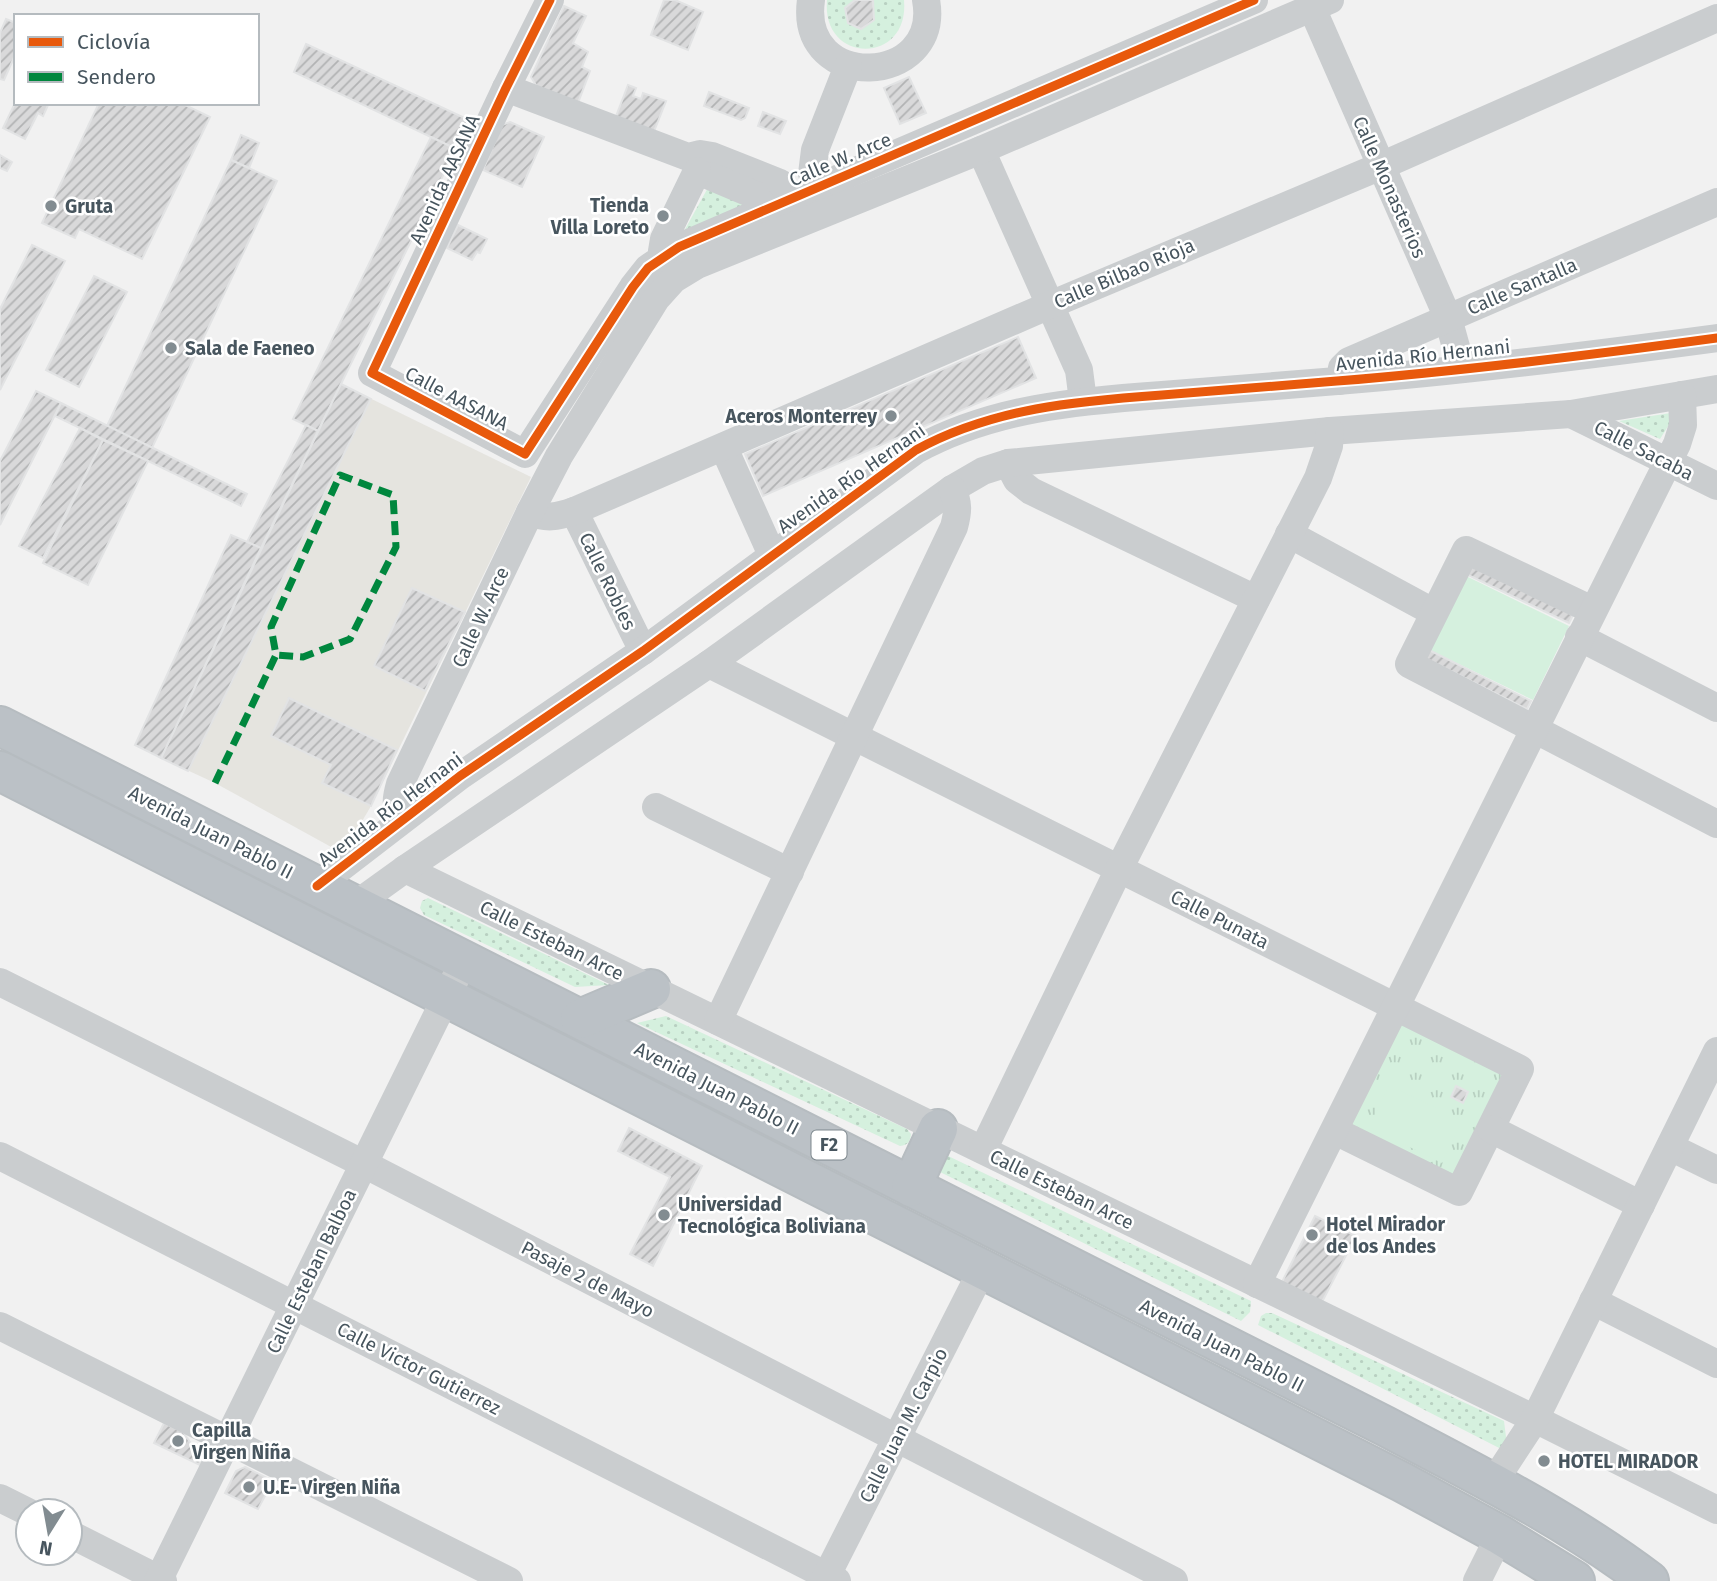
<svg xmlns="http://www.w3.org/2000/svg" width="1717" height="1581" font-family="'Fira Sans',sans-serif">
	<defs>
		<pattern id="grass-dots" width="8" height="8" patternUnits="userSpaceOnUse" patternTransform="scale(1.75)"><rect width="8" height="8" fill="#d5f0de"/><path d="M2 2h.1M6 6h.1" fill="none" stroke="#b8d0c1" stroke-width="1.8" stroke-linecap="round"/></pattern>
		<pattern id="park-tufts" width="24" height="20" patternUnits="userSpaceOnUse" patternTransform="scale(1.75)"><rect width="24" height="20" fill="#d5f0de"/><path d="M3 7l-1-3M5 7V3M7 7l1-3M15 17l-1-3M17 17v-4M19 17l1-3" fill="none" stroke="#b8d0c1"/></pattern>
		<pattern id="building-hatch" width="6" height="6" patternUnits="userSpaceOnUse" patternTransform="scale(1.75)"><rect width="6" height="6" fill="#d9d9da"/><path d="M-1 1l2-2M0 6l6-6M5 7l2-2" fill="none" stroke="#b2b3b4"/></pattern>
	</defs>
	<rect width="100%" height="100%" fill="#f1f1f1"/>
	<!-- commercial -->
	<path fill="#e5e4df" d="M341,384L531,477L371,806L351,840L340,848H333L215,783L161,758Z"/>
	<!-- grass -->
	<g fill="url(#grass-dots)">
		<path d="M827,0H904C910,65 821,65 827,0Z"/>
		<path d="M710,184L754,202L683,233Z"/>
		<path d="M1677,412L1660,439L1619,421Z"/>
		<path d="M428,898L609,985L575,987L424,915L420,908L422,901Z"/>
		<path d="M666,1016L907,1129L911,1134C910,1142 908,1145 900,1146L637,1023Z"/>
		<path d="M944,1154L1251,1301L1250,1312L1241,1321L938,1171Z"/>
		<path d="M1266,1313H1272L1504,1421L1506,1437L1511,1447L1507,1452L1258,1325L1261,1316Z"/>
	</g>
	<!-- park -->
	<path fill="url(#park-tufts)" d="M1401,1013L1513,1068L1456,1181L1345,1126Z"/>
	<!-- pitch -->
	<g fill="#d5f0de">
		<path d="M1466,576L1569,626L1533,700L1430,650Z"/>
		<path d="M1389,1085L1462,1121L1442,1163L1369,1127Z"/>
	</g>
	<!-- building -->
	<g fill="url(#building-hatch)" stroke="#e2e3e4" stroke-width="2">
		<path d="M664,0H675L703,12L688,50L651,35Z"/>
		<path d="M855,0H873L874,20L861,29L848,23L845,8Z"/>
		<path d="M564,6L586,16L573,43L588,52L582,67L590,71L578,103L537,87L531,77Z"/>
		<path d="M6,19L16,23V53L4,80L0,79V33Z"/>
		<path d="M306,44L471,121L456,149L294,72Z"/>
		<path d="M909,77L926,113L900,124L884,88Z"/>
		<path d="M628,85L636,88L633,96L641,99L643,93L666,101L653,134L615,119Z"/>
		<path d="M709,92L749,108L745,118L741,120L704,106Z"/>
		<path d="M16,101V103H49L43,116L38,113L25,139L3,128Z"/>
		<path d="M99,103H181L210,117L142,259L79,229L75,238L42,223Z"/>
		<path d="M763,112L786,121L780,134L758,126Z"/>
		<path d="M510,122L544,137L522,187L483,170L502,125Z"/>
		<path d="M241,135L259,143L249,168L231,160Z"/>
		<path d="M431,137L456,149L318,431L293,419Z"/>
		<path d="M0,155L12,162L7,171L0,168Z"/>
		<path d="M231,160L277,181L152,448L107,426Z"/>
		<path d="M458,225L487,239L480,253L477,252L472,260L447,248Z"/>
		<path d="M32,245L65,261L0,390V309Z"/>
		<path d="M94,276L127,292L79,387L46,370Z"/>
		<path d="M1018,337L1036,378L763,496L745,454Z"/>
		<path d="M341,384L371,399L188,771L161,758Z"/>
		<path d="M36,391L61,403L0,525V461Z"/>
		<path d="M61,403L247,494L241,506L55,416Z"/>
		<path d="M306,425L318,431L261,548L247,542Z"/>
		<path d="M80,428L103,440L43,558L19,546Z"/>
		<path d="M103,440L148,461L88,585L43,563Z"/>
		<path d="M231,535L261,548L161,758L135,745Z"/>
		<path d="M1470,566L1573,615L1569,623L1466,574Z"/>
		<path d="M412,588L465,612L425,691L374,666Z"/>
		<path d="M1425,648L1531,701L1527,709L1421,656Z"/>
		<path d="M289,698L397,750L371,806L322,783L331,765L271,736Z"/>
		<path d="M1456,1086L1468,1092L1463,1103L1451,1097Z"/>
		<path d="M629,1128L702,1166L653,1266L630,1254L670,1177L618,1151Z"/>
		<path d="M1315,1216L1356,1236L1320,1306L1280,1286Z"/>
		<path d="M164,1423L183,1432L201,1458L200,1465L154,1443Z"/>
		<path d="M245,1467L273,1481L258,1509L225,1493L236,1471Z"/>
	</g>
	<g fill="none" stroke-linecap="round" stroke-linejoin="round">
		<!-- highway casing -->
		<g stroke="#b6bcc0" stroke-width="42">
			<g id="highway">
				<path d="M0,726L1385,1426C1476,1474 1567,1519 1649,1581"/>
				<path d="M0,771L1402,1482L1500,1535L1575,1581"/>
				<path d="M580,1019L651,989"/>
				<path d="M911,1187L938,1129"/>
			</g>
		</g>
		<!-- minor -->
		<g stroke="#cacdcf" stroke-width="28">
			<path d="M550,0L506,88L372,373L525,454L633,287L648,268L679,247L1254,0"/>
			<path d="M811,0C798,93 942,87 926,0"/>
			<path d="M1312,8L1448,318L1462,369"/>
			<path d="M506,88L688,157L700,154L712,156L780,183L792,198"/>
			<path d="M981,150L1079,370L1083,401"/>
			<path d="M710,176L755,195L766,209"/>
			<path d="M818,187L812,174L815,150L848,66"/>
			<path d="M667,265L662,251L664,239L697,171"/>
			<path d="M1340,381L1342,368L1349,361L1717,202"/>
			<path d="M1571,414L1717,486"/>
			<path d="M724,448L772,555"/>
			<path d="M1008,463L1017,480L1031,491L1256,599"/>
			<path d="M574,511L643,651"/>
			<path d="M530,512C546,519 557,517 574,511L1050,305L1381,166L1717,18"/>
			<path d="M1289,534L1433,612"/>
			<path d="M1592,610L1466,550L1409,664L1717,824"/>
			<path d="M1579,637L1717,708"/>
			<path d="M709,664L1520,1069L1459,1192L1335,1131"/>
			<path d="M656,807L790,872"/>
			<path d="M404,818C394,806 396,798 400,784L530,512L559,456L656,299L674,279L697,265L981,150L1330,0"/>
			<path d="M405,869L1535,1419L1717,1510"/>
			<path d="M317,886L460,776L643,651L916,450C993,408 1077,401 1162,395C1221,390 1279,386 1337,381C1464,371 1591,355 1717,338"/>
			<path d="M355,905L405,869L709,664L952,489L983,471L1008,463L1330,431L1571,414L1717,389"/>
			<path d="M0,982L364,1164L1174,1581"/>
			<path d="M718,1021L954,527C958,512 959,503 952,489"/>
			<path d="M1491,1129L1641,1205"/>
			<path d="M1670,1147L1717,1170"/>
			<path d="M983,1150L1119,869L1318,478L1329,446L1330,431"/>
			<path d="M0,1156L837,1581"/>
			<path d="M1257,1284L1677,444L1683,425L1682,395"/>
			<path d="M1593,1301L1717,1364"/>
			<path d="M0,1326L509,1581"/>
			<path d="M1493,1483L1535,1419L1717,1051"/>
			<path d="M0,1498L28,1512"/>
			<path d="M70,1534L163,1581"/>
			<path d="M158,1581L464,961"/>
			<path d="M824,1581L982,1270"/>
			<path d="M1477,1581L1500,1535"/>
		</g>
		<!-- highway -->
		<use href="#highway" stroke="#bbc1c6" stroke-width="38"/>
		<!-- quiet -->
		<path stroke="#00873e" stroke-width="7" stroke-dasharray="14 7" stroke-linecap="butt" d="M215,783L276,655L271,627L340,475L393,495L396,547L350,639L303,657L276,655"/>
		<!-- cycleway casing -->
		<g stroke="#fff" stroke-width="13">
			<g id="cycleway">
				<path d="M550,0L506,88L372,373L525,454L633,287L648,268L679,247L1254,0"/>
				<path d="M317,886L460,776L643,651L916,450C993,408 1077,401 1162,395C1221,390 1279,386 1337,381C1464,371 1591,355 1717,338"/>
			</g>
		</g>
		<!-- cycleway -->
		<use href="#cycleway" stroke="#e8590c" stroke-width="9"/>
	</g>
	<!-- markers -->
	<g fill="#828c91" stroke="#fff" stroke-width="2.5">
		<circle cx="51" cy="206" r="7"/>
		<circle cx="663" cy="216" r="7"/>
		<circle cx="171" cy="348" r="7"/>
		<circle cx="891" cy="416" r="7"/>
		<circle cx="664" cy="1215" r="7"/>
		<circle cx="1312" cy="1235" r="7"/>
		<circle cx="178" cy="1441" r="7"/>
		<circle cx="1544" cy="1461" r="7"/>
		<circle cx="249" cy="1487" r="7"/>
	</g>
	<g text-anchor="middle" stroke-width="5" stroke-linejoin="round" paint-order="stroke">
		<!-- shield labels -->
		<rect fill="#fff" stroke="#7e888e" stroke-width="2" x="811.5" y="1130.5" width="35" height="29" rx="5"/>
		<g font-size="18" font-weight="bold" fill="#47555e">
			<text x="829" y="1151">F2</text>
		</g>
		<!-- street labels -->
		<g font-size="19" fill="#47555e" stroke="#fff">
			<text transform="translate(840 159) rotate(-23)" y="7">Calle W. Arce</text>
			<text transform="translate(444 179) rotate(-65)" y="7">Avenida AASANA</text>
			<text transform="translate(1390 187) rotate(66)" y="7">Calle Monasterios</text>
			<text transform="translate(1124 273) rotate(-23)" y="7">Calle Bilbao Rioja</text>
			<text transform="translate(1522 286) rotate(-23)" y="7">Calle Santalla</text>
			<text transform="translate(1423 355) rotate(-6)" y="7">Avenida Río Hernani</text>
			<text transform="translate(457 398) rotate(28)" y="7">Calle AASANA</text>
			<text transform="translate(1644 450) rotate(27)" y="7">Calle Sacaba</text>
			<text transform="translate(851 478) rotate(-35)" y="7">Avenida Río Hernani</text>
			<text transform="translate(608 581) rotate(64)" y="7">Calle Robles</text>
			<text transform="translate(480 617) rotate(-65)" y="7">Calle W. Arce</text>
			<text transform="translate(390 809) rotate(-37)" y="7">Avenida Río Hernani</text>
			<text transform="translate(211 832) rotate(27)" y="7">Avenida Juan Pablo II</text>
			<text transform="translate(1220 919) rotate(27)" y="7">Calle Punata</text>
			<text transform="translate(552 940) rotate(26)" y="7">Calle Esteban Arce</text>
			<text transform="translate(717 1088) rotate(27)" y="7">Avenida Juan Pablo II</text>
			<text transform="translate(1062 1189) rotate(26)" y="7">Calle Esteban Arce</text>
			<text transform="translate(311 1271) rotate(-64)" y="7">Calle Esteban Balboa</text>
			<text transform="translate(588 1279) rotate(27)" y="7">Pasaje 2 de Mayo</text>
			<text transform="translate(1222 1345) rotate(27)" y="7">Avenida Juan Pablo II</text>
			<text transform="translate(419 1368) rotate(27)" y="7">Calle Victor Gutierrez</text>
			<text transform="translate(903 1425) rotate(-63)" y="7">Calle Juan M. Carpio</text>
		</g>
		<!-- poi labels -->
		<g font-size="19" font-weight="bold" fill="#47555e" stroke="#fff" text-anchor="start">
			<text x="649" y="212" text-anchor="end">Tienda<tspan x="649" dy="22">Villa Loreto</tspan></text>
			<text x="65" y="213">Gruta</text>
			<text x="185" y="355">Sala de Faeneo</text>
			<text x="877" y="423" text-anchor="end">Aceros Monterrey</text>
			<text x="678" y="1211">Universidad<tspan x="678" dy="22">Tecnológica Boliviana</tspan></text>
			<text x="1326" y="1231">Hotel Mirador<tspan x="1326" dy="22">de los Andes</tspan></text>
			<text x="192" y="1437">Capilla<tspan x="192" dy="22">Virgen Niña</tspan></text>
			<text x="1558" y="1468">HOTEL MIRADOR</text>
			<text x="263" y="1494">U.E- Virgen Niña</text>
		</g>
	</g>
	<!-- legend -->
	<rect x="14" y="14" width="245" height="91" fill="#ffffff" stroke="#b5bbbf" stroke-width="2"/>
	<rect x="28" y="37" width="35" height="10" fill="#e8590c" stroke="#b5bbbf" stroke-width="2"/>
	<text x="77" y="49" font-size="21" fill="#47555e">Ciclovía</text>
	<rect x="28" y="72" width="35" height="10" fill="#00873e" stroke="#b5bbbf" stroke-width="2"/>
	<text x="77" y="84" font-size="21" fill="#47555e">Sendero</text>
	<!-- north arrow -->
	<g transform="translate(49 1532) rotate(191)"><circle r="33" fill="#ffffff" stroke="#b5bbbf" stroke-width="2"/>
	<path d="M0-5L12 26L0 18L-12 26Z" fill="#828c91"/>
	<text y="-10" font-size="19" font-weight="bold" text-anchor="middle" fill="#47555e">N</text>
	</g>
</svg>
